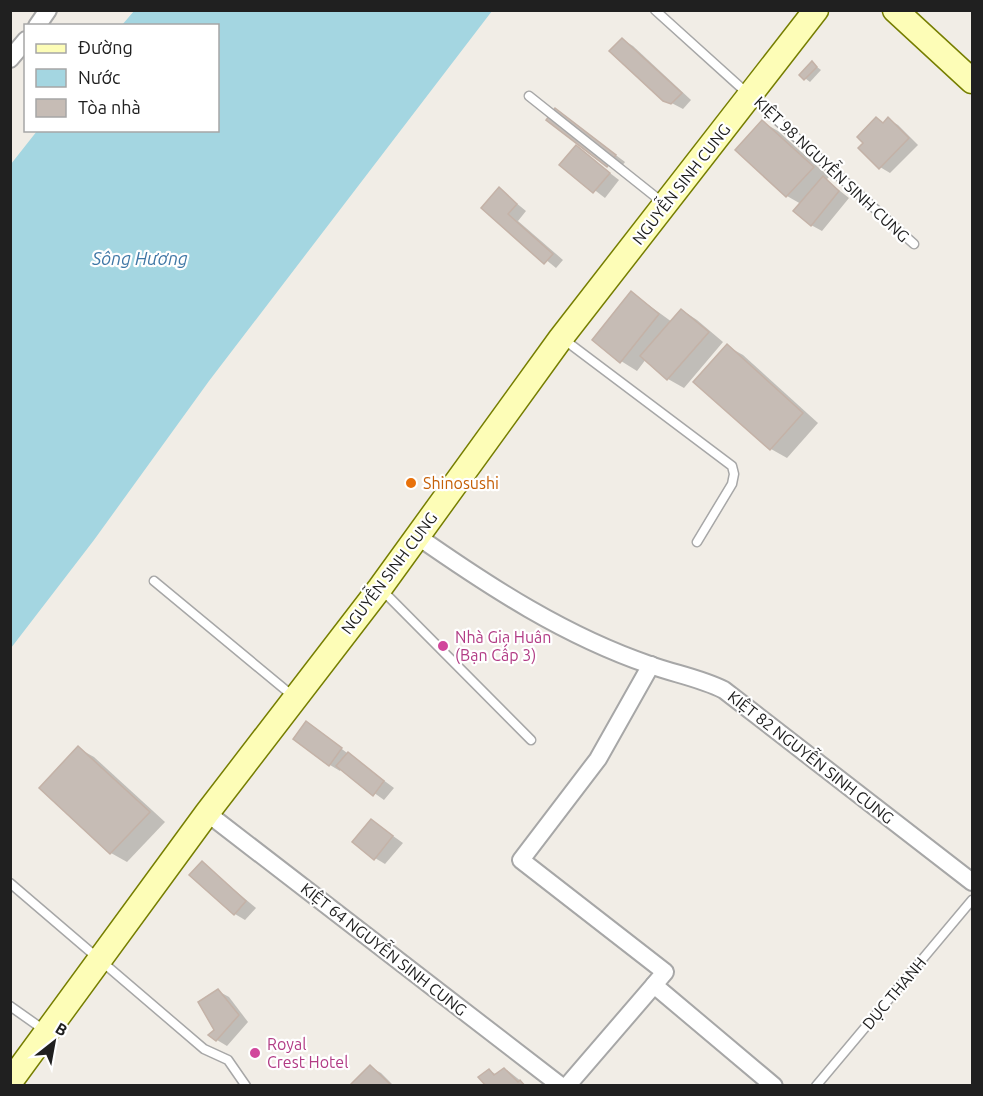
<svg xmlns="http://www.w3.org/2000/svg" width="983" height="1096" font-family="Ubuntu,sans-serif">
	<rect width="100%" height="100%" fill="#f1ede6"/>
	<!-- water -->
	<path fill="#a4d6e1" d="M134,11H492L209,381L94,540L11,648V164L37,131L218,130V26L122,25Z"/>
	<!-- shadow -->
	<g fill="#0003">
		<path d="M623,40L633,46L691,100L683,109L664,99Z"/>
		<path d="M812,63L821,70L810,82L801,75Z"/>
		<path d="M556,110L625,162L618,171L608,165Z"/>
		<path d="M877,119L884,123L888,119L898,125L918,145L890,173L880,167L865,143Z"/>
		<path d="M762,122L778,131L829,177L826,180L849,198L822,231L811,225L801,204L787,196Z"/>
		<path d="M576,147L619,180L605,198L562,165Z"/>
		<path d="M499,189L526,211L518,221L563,260L556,268L483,208Z"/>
		<path d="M632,293L672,322L682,310L697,320L723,342L684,388L668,379L646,359L637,371L621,361Z"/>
		<path d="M727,346L743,355L818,423L787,458L771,449Z"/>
		<path d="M307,723L394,788L384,800L341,769L340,771L330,765Z"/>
		<path d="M78,748L94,757L165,822L127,862L111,853L41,788Z"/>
		<path d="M372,821L403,843L385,864L375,858Z"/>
		<path d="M202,863L256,908L245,920L235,914Z"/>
		<path d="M218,991L229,997L248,1022L227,1046L217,1040Z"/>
		<path d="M370,1067L381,1073L394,1086H352Z"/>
		<path d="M489,1070L497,1075L507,1070L527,1086H488Z"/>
	</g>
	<!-- building -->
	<g fill="#c6bcb5" stroke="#c4b2a7" stroke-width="1.5">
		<path d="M622,38L682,93L671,104L663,101L609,51Z"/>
		<path d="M812,61L817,67L804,80L799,75Z"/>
		<path d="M555,108L616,155L607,167L546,120Z"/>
		<path d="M876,117L883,123L888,117L909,138L879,169L858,148L863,143L857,137Z"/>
		<path d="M762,120L814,167L786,197L735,150Z"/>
		<path d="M576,145L610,173L593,193L559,165Z"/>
		<path d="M823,176L839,191L811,226L793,211Z"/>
		<path d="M499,187L517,204L508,214L553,254L544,264L481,208Z"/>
		<path d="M631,291L659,314L620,363L592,340Z"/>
		<path d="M681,309L709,332L667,380L640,356Z"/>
		<path d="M727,344L803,413L770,450L693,382Z"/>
		<path d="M306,721L342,748L329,766L293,739Z"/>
		<path d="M78,746L150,812L110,854L39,788Z"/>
		<path d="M348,752L384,781L373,796L336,766Z"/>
		<path d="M371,819L393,836L374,860L352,842Z"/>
		<path d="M202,861L246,901L234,915L189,875Z"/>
		<path d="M218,989L239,1015L216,1041L208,1035L214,1030L198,1002Z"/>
		<path d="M370,1065L392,1086H349Z"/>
		<path d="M504,1068L518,1082L520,1080L525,1086H486L478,1077L489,1069L494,1075Z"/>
	</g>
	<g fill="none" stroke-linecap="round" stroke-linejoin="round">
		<!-- lane casing -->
		<g stroke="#a7a7a7" stroke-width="11">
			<g id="lane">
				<path d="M655,10L914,244"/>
				<path d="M529,96L662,202"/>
				<path d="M562,338L732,466L734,474L732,484L697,542"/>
				<path d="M154,581L294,697"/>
				<path d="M382,590L531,740"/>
				<path d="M10,883L204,1049L228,1060L246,1086"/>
				<path d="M10,1006L44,1030"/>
				<path d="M816,1086L972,900"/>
			</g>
		</g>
		<!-- street casing -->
		<g stroke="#a7a7a7" stroke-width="20">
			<g id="street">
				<path d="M37,26L48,10"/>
				<path d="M10,59L26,40"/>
				<path d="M417,536C490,587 565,636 650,665C675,674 700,678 724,690L972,882"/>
				<path d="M651,665L598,759L521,860L665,972L654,985"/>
				<path d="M207,813L561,1086"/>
				<path d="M567,1086L654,985L774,1086"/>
			</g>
		</g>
		<!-- secondary casing -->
		<g stroke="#767e00" stroke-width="27">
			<g id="secondary">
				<path d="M895,10L972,81"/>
				<path d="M10,1082L207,813L380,588L561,338L816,10"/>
			</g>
		</g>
		<!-- lane -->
		<use href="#lane" stroke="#fff" stroke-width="8"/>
		<!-- street -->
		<use href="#street" stroke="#fff" stroke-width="16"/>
		<!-- secondary -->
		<use href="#secondary" stroke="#fdfdb7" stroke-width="24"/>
	</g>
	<!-- markers -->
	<circle fill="#e8710a" stroke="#fff" stroke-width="2" cx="411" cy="483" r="6"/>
	<g fill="#d1479c" stroke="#fff" stroke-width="2">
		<circle cx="443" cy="646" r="6"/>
		<circle cx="255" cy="1053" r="6"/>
	</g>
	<g text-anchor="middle" stroke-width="4.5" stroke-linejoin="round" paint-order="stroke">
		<!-- street labels -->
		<g font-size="16" fill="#202020" stroke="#fff">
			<text transform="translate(832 169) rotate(43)" y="6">KIỆT 98 NGUYỄN SINH CUNG</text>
			<text transform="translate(681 184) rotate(-52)" y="6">NGUYỄN SINH CUNG</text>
			<text transform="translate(389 573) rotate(-53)" y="6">NGUYỄN SINH CUNG</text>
			<text transform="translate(811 757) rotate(38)" y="6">KIỆT 82 NGUYỄN SINH CUNG</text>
			<text transform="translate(384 949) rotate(38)" y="6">KIỆT 64 NGUYỄN SINH CUNG</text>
			<text transform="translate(894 993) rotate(-50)" y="6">DỤC THANH</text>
		</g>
		<!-- food labels -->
		<g font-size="16" fill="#c56008" stroke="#fff" text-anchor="start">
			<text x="423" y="489">Shinosushi</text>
		</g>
		<!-- hotel labels -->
		<g font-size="16" fill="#b23c85" stroke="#fff" text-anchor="start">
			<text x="455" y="643">Nhà Gia Huân<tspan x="455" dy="18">(Bạn Cấp 3)</tspan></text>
			<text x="267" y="1050">Royal<tspan x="267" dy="18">Crest Hotel</tspan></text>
		</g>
		<!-- water labels -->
		<g font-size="18" font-style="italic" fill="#4078a6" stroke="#fff">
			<text x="140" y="265">Sông Hương</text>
		</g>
	</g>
	<!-- border -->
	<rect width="983" height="1096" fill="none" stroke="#202020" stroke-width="24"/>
	<!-- legend -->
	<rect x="24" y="24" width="195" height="108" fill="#ffffff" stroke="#a6a6a6" stroke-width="1.5"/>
	<rect x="36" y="44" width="30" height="9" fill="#fdfdb7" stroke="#a6a6a6" stroke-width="1.5"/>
	<text x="78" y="54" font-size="18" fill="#202020">Đường</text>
	<rect x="36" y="69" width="30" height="18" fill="#a4d6e1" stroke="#a6a6a6" stroke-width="1.5"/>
	<text x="78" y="84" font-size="18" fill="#202020">Nước</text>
	<rect x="36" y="99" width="30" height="18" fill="#c6bcb5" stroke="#a6a6a6" stroke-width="1.5"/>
	<text x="78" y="114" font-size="18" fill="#202020">Tòa nhà</text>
	<!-- north arrow -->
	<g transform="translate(54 1042) rotate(31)" stroke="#ffffff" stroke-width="4.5" paint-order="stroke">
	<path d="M0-4.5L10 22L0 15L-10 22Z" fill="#202020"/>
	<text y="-9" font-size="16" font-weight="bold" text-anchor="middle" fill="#202020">B</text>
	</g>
</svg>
